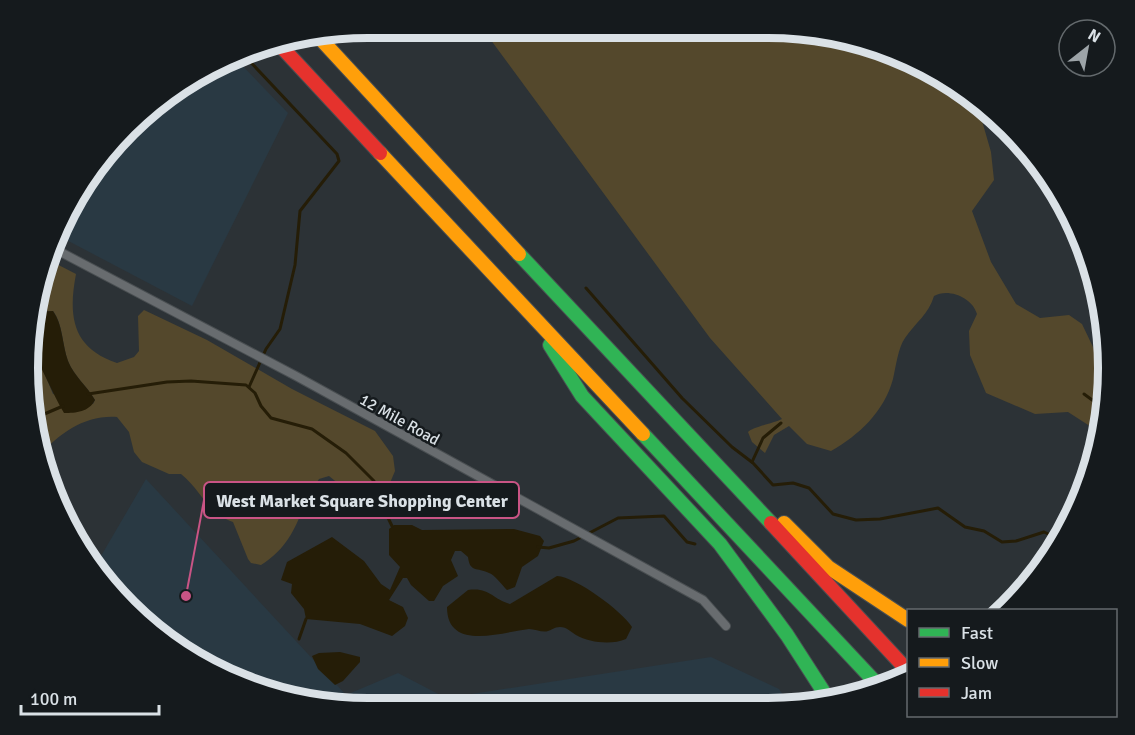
<svg xmlns="http://www.w3.org/2000/svg" width="1135" height="735" font-family="Signika,sans-serif">
	<rect width="100%" height="100%" fill="#2c3236"/>
	<!-- built -->
	<g fill="#293943">
		<path d="M234,57L288,113L192,306L57,235L98,160L178,85Z"/>
		<path d="M918,62L992,111L1003,126L942,92Z"/>
		<path d="M146,479L346,695L398,673L446,698L711,657L779,689L791,707L323,705L237,682L143,624L94,568Z"/>
	</g>
	<!-- green -->
	<g fill="#54482c">
		<path d="M482,28L812,30L918,62L953,85L959,94L978,107L991,152L994,180L972,211L991,262L1016,304L1040,318L1069,315L1082,324L1104,370L1096,430L1068,412L1035,414L986,393L970,355L969,331L977,314C972,297 948,288 934,296C929,314 915,323 905,338C898,348 896,366 893,379C884,412 859,435 831,451L807,444L789,426L774,435L765,453L752,442L748,432C753,427 774,423 782,419L710,338Z"/>
		<path d="M45,258L76,274C68,316 72,348 117,363L134,357L139,351L138,316L144,310L207,340L292,389L375,431L393,456L395,471L384,497L373,507L366,506L329,476L319,479C297,512 298,542 261,565L251,563L248,559L233,522C207,513 201,490 181,474H169L142,462L134,452L129,432L117,417C84,415 61,433 39,455L28,345L40,363L53,394L93,404L95,400C87,386 74,376 68,361C62,344 63,324 53,311L36,312L33,317Z"/>
	</g>
	<!-- water -->
	<g fill="#251d07">
		<path d="M53,311C63,325 62,344 68,361C74,376 87,386 95,400C89,412 76,413 64,413C51,391 43,367 28,346L36,312Z"/>
		<path d="M394,525H412L422,530L514,529L540,536L544,541L538,556L522,567L515,587L507,590C502,585 495,575 489,573C477,567 470,573 468,557L461,551H455L451,560L458,576L443,586L434,601H429L411,585L407,578H403L389,600L403,607L408,618L405,626L392,636L360,624L306,619L304,609L291,593L292,584L281,580L287,562L332,537L364,561L381,584L390,590L400,567L389,555V529Z"/>
		<path d="M557,576C576,577 622,611 632,627L626,639C612,645 590,643 576,635C571,632 567,627 560,627C554,627 552,630 548,631C543,633 535,629 529,629C502,632 447,652 447,607L468,590C490,587 492,599 510,604Z"/>
		<path d="M340,652L360,657V662L343,681L335,685L318,669L312,656L319,653Z"/>
	</g>
	<g fill="none" stroke-linecap="round" stroke-linejoin="round">
		<!-- stream -->
		<g stroke="#251d07" stroke-width="3">
			<path d="M242,53L337,154L339,161L300,211L295,265L280,329L266,349L249,387"/>
			<path d="M586,288L682,398L732,447L753,463L773,485L793,483L809,488L833,514L856,520L880,519L938,508L965,527L984,531L1002,542L1016,541L1044,532L1055,537"/>
			<path d="M88,394L167,382L191,381L246,385L255,393L261,406L271,418L312,429L346,453L374,481L377,495L392,526"/>
			<path d="M1084,394L1099,405"/>
			<path d="M35,418L63,406"/>
			<path d="M752,462L763,438L781,423"/>
			<path d="M538,547L549,548L574,541L618,518L664,516L687,542L695,544"/>
			<path d="M299,639L306,619"/>
		</g>
		<!-- street casing -->
		<g stroke="#494e51" stroke-width="10">
			<path id="street" d="M51,247L296,376L703,600L726,626"/>
		</g>
		<!-- fast casing -->
		<g stroke="#494e51" stroke-width="16">
			<g id="fast">
				<path d="M519,254L771,523"/>
				<path d="M550,345L582,396L720,544L787,635L827,697"/>
				<path d="M643,434L877,684"/>
			</g>
		</g>
		<!-- slow casing -->
		<g stroke="#494e51" stroke-width="16">
			<g id="slow">
				<path d="M317,35L519,254"/>
				<path d="M380,153L643,434"/>
				<path d="M784,523L828,567L908,620"/>
			</g>
		</g>
		<!-- jam casing -->
		<g stroke="#494e51" stroke-width="16">
			<g id="jam">
				<path d="M277,42L380,153"/>
				<path d="M771,523L908,671"/>
			</g>
		</g>
		<!-- street -->
		<use href="#street" stroke="#686c6f" stroke-width="8"/>
		<!-- fast -->
		<use href="#fast" stroke="#30b455" stroke-width="14"/>
		<!-- slow -->
		<use href="#slow" stroke="#ff9f0a" stroke-width="14"/>
		<!-- jam -->
		<use href="#jam" stroke="#e5322d" stroke-width="14"/>
	</g>
	<g text-anchor="middle" stroke-width="5" stroke-linejoin="round" paint-order="stroke">
		<!-- street labels -->
		<g font-size="16" fill="#dae1e6" stroke="#151a1d">
			<text transform="translate(400 419) rotate(29)" y="6">12 Mile Road</text>
		</g>
	</g>
	<!-- crop -->
	<path d="M0 0H1135V735H0ZM368 38H768A330 330 0 0 1 1098 368V368A330 330 0 0 1 768 698H368A330 330 0 0 1 38 368V368A330 330 0 0 1 368 38Z" fill="#151a1d" fill-rule="evenodd"/>
	<path fill="none" stroke="#dae1e6" stroke-width="8" d="M368 38H768A330 330 0 0 1 1098 368V368A330 330 0 0 1 768 698H368A330 330 0 0 1 38 368V368A330 330 0 0 1 368 38Z"/>
	<!-- callouts -->
	<path fill="none" stroke="#c95485" stroke-width="2" d="M186 596L204 500"/>
	<circle fill="#c95485" stroke="#151a1d" stroke-width="2" cx="186" cy="596" r="6"/>
	<rect fill="#151a1d" stroke="#c95485" stroke-width="2" x="204" y="482" width="315" height="36" rx="6"/>
	<g font-size="18" text-anchor="middle" font-weight="bold" fill="#dae1e6">
		<text x="362" y="507">West Market Square Shopping Center</text>
	</g>
	<!-- legend -->
	<rect x="907" y="609" width="210" height="108" fill="#151a1d" stroke="#646a6d" stroke-width="1.5"/>
	<rect x="919" y="628" width="30" height="9" fill="#30b455" stroke="#646a6d" stroke-width="1.5"/>
	<text x="961" y="639" font-size="18" fill="#dae1e6">Fast</text>
	<rect x="919" y="658" width="30" height="9" fill="#ff9f0a" stroke="#646a6d" stroke-width="1.5"/>
	<text x="961" y="669" font-size="18" fill="#dae1e6">Slow</text>
	<rect x="919" y="688" width="30" height="9" fill="#e5322d" stroke="#646a6d" stroke-width="1.5"/>
	<text x="961" y="699" font-size="18" fill="#dae1e6">Jam</text>
	<!-- north arrow -->
	<g transform="translate(1087 48) rotate(31)"><circle r="28" fill="#151a1d" stroke="#646a6d" stroke-width="1.5"/>
	<path d="M0-4.5L10 22L0 15L-10 22Z" fill="#9da4a8"/>
	<text y="-9" font-size="16" font-weight="bold" text-anchor="middle" fill="#dae1e6">N</text>
	</g>
	<!-- scale -->
	<path d="M21 705v9h138v-9" fill="none" stroke="#dae1e6" stroke-width="3"/>
	<text x="30" y="705" font-size="18" fill="#dae1e6" stroke="#151a1d" stroke-width="4.5" paint-order="stroke">100 m</text>
</svg>
